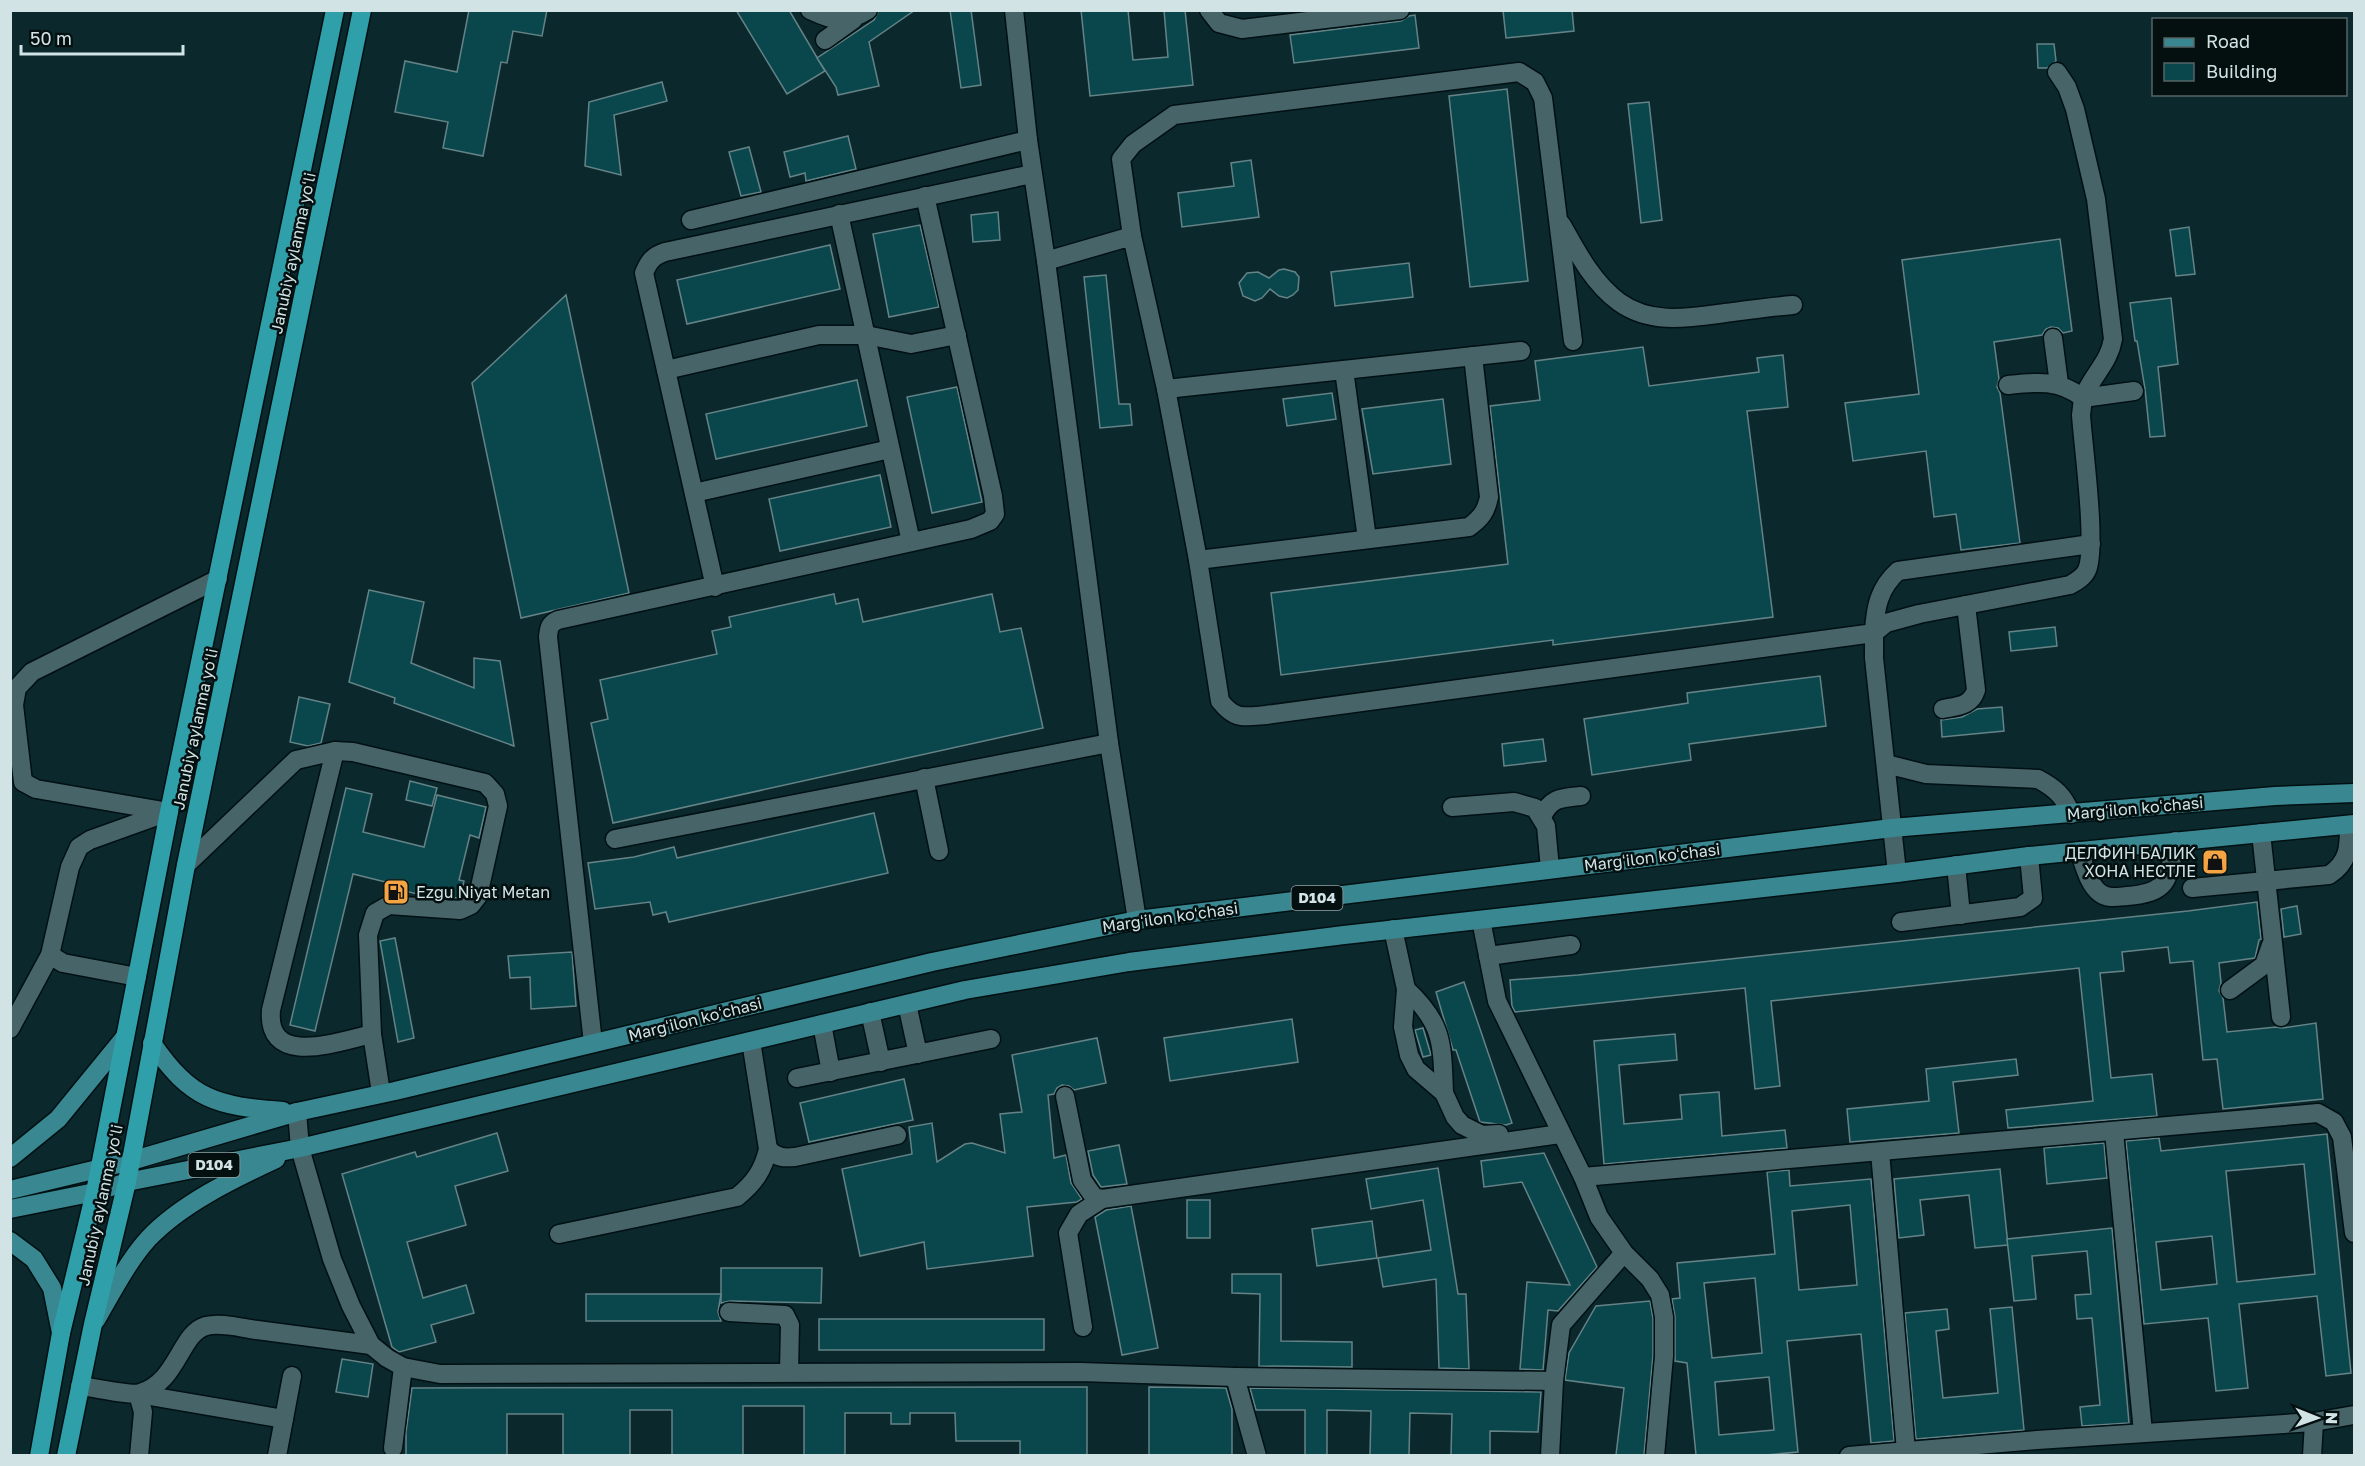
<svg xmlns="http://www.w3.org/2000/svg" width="2365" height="1466" font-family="'Golos Text',sans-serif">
	<rect width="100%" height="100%" fill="#0b292c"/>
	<!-- building -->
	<g fill="#09474d" stroke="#658387" stroke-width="1.5" fill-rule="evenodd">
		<path d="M469,10H547L542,36L513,31L507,63L501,62L483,156L443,148L448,122L395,112L405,61L457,72Z"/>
		<path d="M736,10H789L825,71L787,94Z"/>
		<path d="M879,10H915L869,42L879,86L838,95L836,87L817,58L874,20Z"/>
		<path d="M950,10H971L981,85L961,88Z"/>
		<path d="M1081,10H1128L1133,60L1168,57L1164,10H1185L1193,85L1090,96Z"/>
		<path d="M1503,10H1572L1574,31L1506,38Z"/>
		<path d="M1415,15L1419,48L1294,63L1290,35L1401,21L1409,16Z"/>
		<path d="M2037,44H2054L2056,61L2047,68H2038Z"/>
		<path d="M662,82L667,101L614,115L621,175L585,166L589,102Z"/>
		<path d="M1507,89L1528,281L1470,287L1449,96Z"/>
		<path d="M1649,102L1662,220L1641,223L1628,104Z"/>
		<path d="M848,136L856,169L806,181L805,173L790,177L784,152Z"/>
		<path d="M749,147L761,192L741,196L729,152Z"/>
		<path d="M1251,160L1259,217L1182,227L1178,193L1234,186L1231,163Z"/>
		<path d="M998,212L1000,240L973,242L971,215Z"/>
		<path d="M920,225L939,307L889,317L873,234Z"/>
		<path d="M2189,227L2195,274L2176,276L2170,230Z"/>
		<path d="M2060,239L2072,331L2063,333L2058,328L2051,327L2046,329L2042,335L1994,342L1999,379L1997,387L2000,393L2020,543L1961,550L1956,514L1934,517L1926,451L1853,461L1845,403L1919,394L1902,260Z"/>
		<path d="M830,245L840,289L687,324L677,280Z"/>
		<path d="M1409,263L1413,297L1335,306L1331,272Z"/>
		<path d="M1284,269L1295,272L1299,277L1298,290L1293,295L1287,298L1279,296L1270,289L1262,298L1255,301L1243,296L1239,283L1247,273L1258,272L1269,278L1279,270Z"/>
		<path d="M1106,275L1119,404H1130L1132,425L1100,428L1084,277Z"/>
		<path d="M566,295L629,593L521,618L472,383Z"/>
		<path d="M2171,298L2178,364L2158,367L2165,436L2150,437L2145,389L2137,341H2135L2130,303Z"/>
		<path d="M1643,347L1649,386L1759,372L1757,358L1783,355L1788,407L1747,411L1773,617L1553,645V640L1281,675L1271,593L1508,564L1490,406L1540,400L1535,361Z"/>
		<path d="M857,380L867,426L716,459L706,414Z"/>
		<path d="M957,387L982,502L932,513L907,397Z"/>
		<path d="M1332,393L1336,419L1287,426L1283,399Z"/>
		<path d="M1443,399L1451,464L1373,474L1362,409Z"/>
		<path d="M880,475L891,527L780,551L769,499Z"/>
		<path d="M369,590L424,602L411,663L474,688V658L500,661L514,746L394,703L395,698L349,682Z"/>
		<path d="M834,594L836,604L858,599L863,622L992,594L1000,632L1021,628L1043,728L613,823L591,723L608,719L600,680L717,654L712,631L731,627L729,617Z"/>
		<path d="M2055,627L2057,646L2011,651L2009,632Z"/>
		<path d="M1820,676L1826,726L1689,744L1691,760L1592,775L1584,719L1688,703L1687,693Z"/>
		<path d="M299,697L330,704L321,743L308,746L290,742Z"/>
		<path d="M2002,707L2004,731L1942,737L1941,720L1962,717L1977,709Z"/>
		<path d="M1543,739L1546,761L1504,766L1502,744Z"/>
		<path d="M410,781L437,788L432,806L406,800Z"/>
		<path d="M346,788L372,794L363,832L424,847L437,795L486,807L479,838L470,835L459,880L464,881L460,898L425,896L401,890L402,886L353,874L315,1031L290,1025Z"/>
		<path d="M874,813L888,873L669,922L666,912L653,915L650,902L595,909L588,863L634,857L674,847L677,858Z"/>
		<path d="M2257,902L2261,939L2259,940L2255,958L2219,963L2221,983L2219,991L2223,998L2227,1032L2276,1027L2282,1028L2316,1023L2323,1099L2223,1109L2217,1059L2203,1060L2193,961L2170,963L2168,947L2122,952L2124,971L2100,973L2111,1078L2152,1074L2157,1116L2008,1128L2006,1110L2093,1101L2079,968L1771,1001L1780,1086L1755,1089L1745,988L1515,1012L1512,1006L1510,980L1578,975L2188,911Z"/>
		<path d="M2297,906L2301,934L2284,937L2281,909Z"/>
		<path d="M395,938L414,1038L398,1042L380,941Z"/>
		<path d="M572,952L576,1006L531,1009L530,977L510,978L508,956Z"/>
		<path d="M1464,982L1512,1123L1506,1125L1480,1122L1456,1050H1453L1436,992Z"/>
		<path d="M1292,1019L1298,1062L1170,1081L1164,1038Z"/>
		<path d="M1423,1028L1431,1055L1423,1057L1415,1030Z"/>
		<path d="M1675,1034L1677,1060L1619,1065L1624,1124L1682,1119L1680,1095L1719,1092L1722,1136L1785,1130L1787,1148L1604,1164L1594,1041Z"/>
		<path d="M1097,1038L1106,1083L1074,1090L1069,1086L1062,1085L1057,1088L1054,1094L1048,1095L1054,1158L1066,1155L1071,1183L1082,1199L1077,1202L1027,1207L1033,1256L927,1269L924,1242L860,1256L842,1169L912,1154L909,1127L932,1123L937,1162L965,1144L972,1143L1005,1153L1000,1114L1022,1112L1012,1055Z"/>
		<path d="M2016,1059L2018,1075L1953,1082L1959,1133L1850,1142L1847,1109L1929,1101L1926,1069Z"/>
		<path d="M904,1079L913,1120L809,1142L800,1103Z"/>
		<path d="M497,1133L508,1171L455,1186L466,1225L407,1242L423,1298L466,1285L474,1313L431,1325L436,1342L399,1352L392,1347L342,1174L415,1152L417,1157Z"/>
		<path d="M2327,1134L2351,1373L2326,1376L2317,1296L2239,1304L2248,1388L2216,1391L2208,1318L2144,1324L2126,1141L2159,1138L2161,1151ZM2304,1164L2315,1274L2237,1282L2226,1171ZM2212,1236L2217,1284L2161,1290L2156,1242Z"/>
		<path d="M2104,1143L2107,1178L2047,1184L2044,1148Z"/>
		<path d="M1119,1145L1127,1184L1101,1187L1093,1175L1088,1151Z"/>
		<path d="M1544,1153L1597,1267L1558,1311L1548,1310L1543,1370L1520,1369L1527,1282L1570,1285L1522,1182L1484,1187L1481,1161Z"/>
		<path d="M1438,1168L1458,1294H1466L1469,1369L1439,1368L1436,1279L1383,1287L1378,1258L1431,1250L1423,1200L1371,1209L1366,1179Z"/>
		<path d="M2000,1169L2008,1245L1975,1248L1969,1195L1920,1200L1924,1235L1899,1238L1894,1179Z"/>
		<path d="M1789,1170L1790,1186L1871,1179L1894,1441L1871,1443L1861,1334L1787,1341L1798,1452L1766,1455H1696L1687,1363L1675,1361V1317L1672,1299L1680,1298L1677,1263L1775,1254L1767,1172ZM1850,1205L1857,1285L1799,1290L1792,1211ZM1755,1278L1762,1353L1712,1358L1704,1283ZM1769,1377L1774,1430L1719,1435L1715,1382Z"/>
		<rect x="1187" y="1200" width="23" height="38"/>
		<path d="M1131,1206L1158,1348L1122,1355L1095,1217L1106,1210Z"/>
		<path d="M1372,1221L1377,1258L1317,1266L1312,1229Z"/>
		<path d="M2112,1228L2129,1423L2082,1426L2080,1407L2100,1405L2092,1318L2077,1319L2075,1295L2091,1294L2087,1251L2032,1256L2036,1299L2014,1301L2007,1239Z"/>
		<path d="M721,1268H822L821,1303L730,1301L721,1303Z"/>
		<path d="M1232,1274H1281V1341L1352,1342V1367L1259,1366L1260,1294L1232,1293Z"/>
		<path d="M586,1294H721L718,1312L721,1321H586Z"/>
		<path d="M1650,1301L1653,1318V1355L1644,1455H1616L1624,1388L1565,1380L1569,1353L1596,1306Z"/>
		<path d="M2012,1307L2024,1430L1916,1439L1905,1313L1947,1309L1949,1329L1936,1331L1943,1398L1998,1393L1990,1309Z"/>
		<rect x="819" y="1319" width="225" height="31"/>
		<path d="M342,1359L373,1364L368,1397L336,1392Z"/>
		<path d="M1087,1387V1455H1020V1441H956L955,1413H910V1424H891V1413H845V1455H804V1406H743V1455H672V1410H630V1455H563V1414H507V1455H406V1432L412,1388Z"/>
		<path d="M1149,1387L1226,1388L1232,1409V1455H1149Z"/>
		<path d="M1250,1388L1392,1390L1541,1392L1538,1432L1490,1431V1455H1451L1452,1414L1410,1413L1409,1455H1370L1371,1411L1327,1410V1455H1305V1410H1256Z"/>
	</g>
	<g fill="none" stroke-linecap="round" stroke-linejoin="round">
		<!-- minor casing -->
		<g stroke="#001013" stroke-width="21">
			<g id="minor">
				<path d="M810,10C834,21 845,25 868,10"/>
				<path d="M1014,10L1028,140L1046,261L1109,743L1137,920"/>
				<path d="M1209,10L1219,23L1242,29L1400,10"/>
				<path d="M825,40L853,20"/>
				<path d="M839,214L911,542"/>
				<path d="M691,220L1028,140"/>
				<path d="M1562,225C1577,252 1593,283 1619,302C1651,325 1688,318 1725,313C1748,310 1770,307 1793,305"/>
				<path d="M1132,236L1121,159L1133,144L1174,115L1519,72L1535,82L1543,98L1573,341"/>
				<path d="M1046,261L1132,236L1166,389L1198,560L1220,701C1235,720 1243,717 1266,715L1874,633C1875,608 1879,588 1898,571L2091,544"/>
				<path d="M2053,338L2059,384"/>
				<path d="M666,370L819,335H866L911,344L957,335"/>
				<path d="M1344,370L1367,539"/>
				<path d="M2008,385C2036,382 2059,379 2083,398L2134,391"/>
				<path d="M1166,389L1521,351"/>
				<path d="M694,493L890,449"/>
				<path d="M1198,560L1469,527C1481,518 1486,512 1489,497L1473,356"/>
				<path d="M715,587L644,273C649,261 653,256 665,252L1032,174"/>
				<path d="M1943,709C1958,706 1971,706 1976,690L1966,605"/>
				<path d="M335,751L271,1010C266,1069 340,1041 372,1034"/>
				<path d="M1886,764L1926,774L2038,779C2055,788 2064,796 2071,814"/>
				<path d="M924,778L939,851"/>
				<path d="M1452,807L1514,802L1535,808L1546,826L1550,869"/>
				<path d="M169,812L36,789L23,782L14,705L17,688L32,672L218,579"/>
				<path d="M1542,817C1551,797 1562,798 1581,796"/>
				<path d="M2261,833L2281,1017"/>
				<path d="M615,839L1109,743"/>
				<path d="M2079,851C2084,864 2088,884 2100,893C2108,899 2117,897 2127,896C2169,893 2169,879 2175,841"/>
				<path d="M186,865L296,760L335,751L353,752L485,783L495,794L498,806L478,896L471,905L460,910L389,905L375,913L368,935L372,1034L381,1093"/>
				<path d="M1956,865L1961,915"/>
				<path d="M1897,873L1874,658V633L1886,623L1919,614L2070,585C2077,581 2084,577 2087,570C2097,547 2083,445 2081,415C2082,409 2082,402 2084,396C2093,374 2109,363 2113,339L2096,199L2075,109L2067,87L2057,72"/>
				<path d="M2192,888L2329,875C2349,862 2349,847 2349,825"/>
				<path d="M1481,920L1497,1001L1583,1177L1599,1217L1624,1253L1650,1279L1660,1295L1664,1317V1356L1655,1456"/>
				<path d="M1901,922L2020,907L2033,898L2029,856"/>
				<path d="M1393,929L1406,989L1403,1027L1409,1055L1416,1069L1444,1093L1455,1117L1462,1125L1482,1135L1499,1134"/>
				<path d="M50,955L63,963L137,977"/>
				<path d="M1488,956L1571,945"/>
				<path d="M1406,989C1444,1024 1442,1044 1444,1093"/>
				<path d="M2230,990L2264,965L2271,945"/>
				<path d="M907,1004L918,1054"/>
				<path d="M870,1012L881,1062"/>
				<path d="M822,1024L831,1072"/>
				<path d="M10,1029L50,955L70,867L79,847L90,840L168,812"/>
				<path d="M593,1043L548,637C549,628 549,624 558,620L971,529L990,521L995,514L993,496L925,196"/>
				<path d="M797,1078L991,1039"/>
				<path d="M1065,1096L1082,1180L1094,1197L1102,1199"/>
				<path d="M297,1112L300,1148L332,1259L351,1306L371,1345L387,1358L403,1367L440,1374L1080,1372L1235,1377L1554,1381"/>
				<path d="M2114,1132L2143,1432"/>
				<path d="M768,1149C777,1158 784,1158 795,1157L897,1135"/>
				<path d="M1880,1152L1906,1451"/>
				<path d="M1583,1177L2318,1113L2334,1122L2342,1137L2354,1233"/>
				<path d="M559,1234L737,1197C754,1183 763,1171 768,1149L751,1041"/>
				<path d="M729,1312L785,1315L790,1325L789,1372"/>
				<path d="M1083,1327L1068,1233L1079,1214L1102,1199L1560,1134"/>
				<path d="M1235,1377L1257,1456"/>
				<path d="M80,1386C93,1387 130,1396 140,1393C178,1382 180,1333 206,1326C221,1322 241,1328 257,1330C295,1335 333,1340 371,1345"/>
				<path d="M138,1394L284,1419"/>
				<path d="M138,1394L143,1412L139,1456"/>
				<path d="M393,1448L403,1367"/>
				<path d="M277,1456L292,1376"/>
				<path d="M1550,1456L1554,1381L1561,1325L1624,1253"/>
				<path d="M1849,1456L2037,1440L2314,1422L2354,1415"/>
				<path d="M2312,1456L2314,1422"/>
			</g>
		</g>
		<!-- major casing -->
		<g stroke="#001013" stroke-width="21">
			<g id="major">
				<path d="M152,1043C191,1100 216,1106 283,1111"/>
				<path d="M10,1158L58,1119L125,1037"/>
				<path d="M10,1190L131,1161L297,1112L395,1091L932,962L1137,920L1892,828L2275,796L2354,793"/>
				<path d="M10,1209L95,1192L127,1182L300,1148L965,990L1129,962L1344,935L1897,873L2029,856L2354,824"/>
				<path d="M10,1241L34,1259L52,1288L61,1333"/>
				<path d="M96,1320C111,1294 128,1261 148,1239C181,1204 233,1179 276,1159"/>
			</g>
		</g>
		<!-- highway casing -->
		<g stroke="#001013" stroke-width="21">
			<g id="highway">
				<path d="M39,1456L61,1333L95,1192L169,812L335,10"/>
				<path d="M66,1456L93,1324L127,1182L186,865L362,10"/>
			</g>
		</g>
		<!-- minor -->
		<use href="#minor" stroke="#476468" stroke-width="18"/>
		<!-- major -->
		<use href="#major" stroke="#398790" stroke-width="18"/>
		<!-- highway -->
		<use href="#highway" stroke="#2f9faa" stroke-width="18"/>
	</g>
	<!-- icons -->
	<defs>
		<g id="shop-square" transform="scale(1.35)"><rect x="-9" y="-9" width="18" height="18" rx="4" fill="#f4a443" stroke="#040f10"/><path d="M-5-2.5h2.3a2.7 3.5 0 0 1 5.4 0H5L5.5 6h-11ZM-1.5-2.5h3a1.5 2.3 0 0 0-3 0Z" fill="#111"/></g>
		<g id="fuel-square" transform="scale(1.35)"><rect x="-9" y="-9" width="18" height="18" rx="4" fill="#f4a443" stroke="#040f10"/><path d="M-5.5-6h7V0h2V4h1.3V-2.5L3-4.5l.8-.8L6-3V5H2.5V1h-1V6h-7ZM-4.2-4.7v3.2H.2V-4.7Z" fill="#111"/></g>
	</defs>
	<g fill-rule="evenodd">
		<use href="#shop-square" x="2215" y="862"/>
		<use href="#fuel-square" x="396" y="892"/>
	</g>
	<g text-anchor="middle" stroke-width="5" stroke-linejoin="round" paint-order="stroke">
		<!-- shield labels -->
		<g fill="#040f10" stroke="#94a3a5" stroke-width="1.5">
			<rect x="1291.5" y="886" width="51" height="24" rx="4.5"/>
			<rect x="188.5" y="1153" width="51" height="24" rx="4.5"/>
		</g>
		<g font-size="15" font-weight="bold" fill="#d2e3e5">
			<text x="1317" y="903">D104</text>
			<text x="214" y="1170">D104</text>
		</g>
		<!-- street labels -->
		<g font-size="16" fill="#d2e3e5" stroke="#040f10">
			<text transform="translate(293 253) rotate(-78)" y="6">Janubiy aylanma yoʻli</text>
			<text transform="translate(195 729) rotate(-78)" y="6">Janubiy aylanma yoʻli</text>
			<text transform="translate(2135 808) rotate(-5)" y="6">Margʻilon koʻchasi</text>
			<text transform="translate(1652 857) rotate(-7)" y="6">Margʻilon koʻchasi</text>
			<text transform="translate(1170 917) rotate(-8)" y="6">Margʻilon koʻchasi</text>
			<text transform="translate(695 1019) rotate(-14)" y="6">Margʻilon koʻchasi</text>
			<text transform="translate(100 1205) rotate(-78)" y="6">Janubiy aylanma yoʻli</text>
		</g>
		<!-- poi labels -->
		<g font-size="16" fill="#d2e3e5" stroke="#040f10" text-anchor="end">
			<text x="2196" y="859">ДЕЛФИН БАЛИК<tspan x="2196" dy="18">ХОНА НЕСТЛЕ</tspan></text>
			<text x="416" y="898" text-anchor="start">Ezgu Niyat Metan</text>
		</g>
	</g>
	<!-- border -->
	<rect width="2365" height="1466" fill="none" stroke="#d2e3e5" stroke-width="24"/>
	<!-- legend -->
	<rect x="2152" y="18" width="195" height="78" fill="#040f10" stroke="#566465" stroke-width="1.5"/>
	<rect x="2164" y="38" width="30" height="9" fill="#398790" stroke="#566465" stroke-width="1.5"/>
	<text x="2206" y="48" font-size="18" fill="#d2e3e5">Road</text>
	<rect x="2164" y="63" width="30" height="18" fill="#09474d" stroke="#566465" stroke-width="1.5"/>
	<text x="2206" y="78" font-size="18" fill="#d2e3e5">Building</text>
	<!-- north arrow -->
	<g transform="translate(2317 1418) rotate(91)" stroke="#040f10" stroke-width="4.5" paint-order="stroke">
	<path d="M0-4.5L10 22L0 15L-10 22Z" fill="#d2e3e5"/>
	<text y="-9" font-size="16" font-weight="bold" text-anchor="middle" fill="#d2e3e5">N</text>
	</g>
	<!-- scale -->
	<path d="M21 45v9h162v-9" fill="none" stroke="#d2e3e5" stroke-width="3"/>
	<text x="30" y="45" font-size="18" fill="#d2e3e5" stroke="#040f10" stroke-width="4.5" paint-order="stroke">50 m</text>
</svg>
